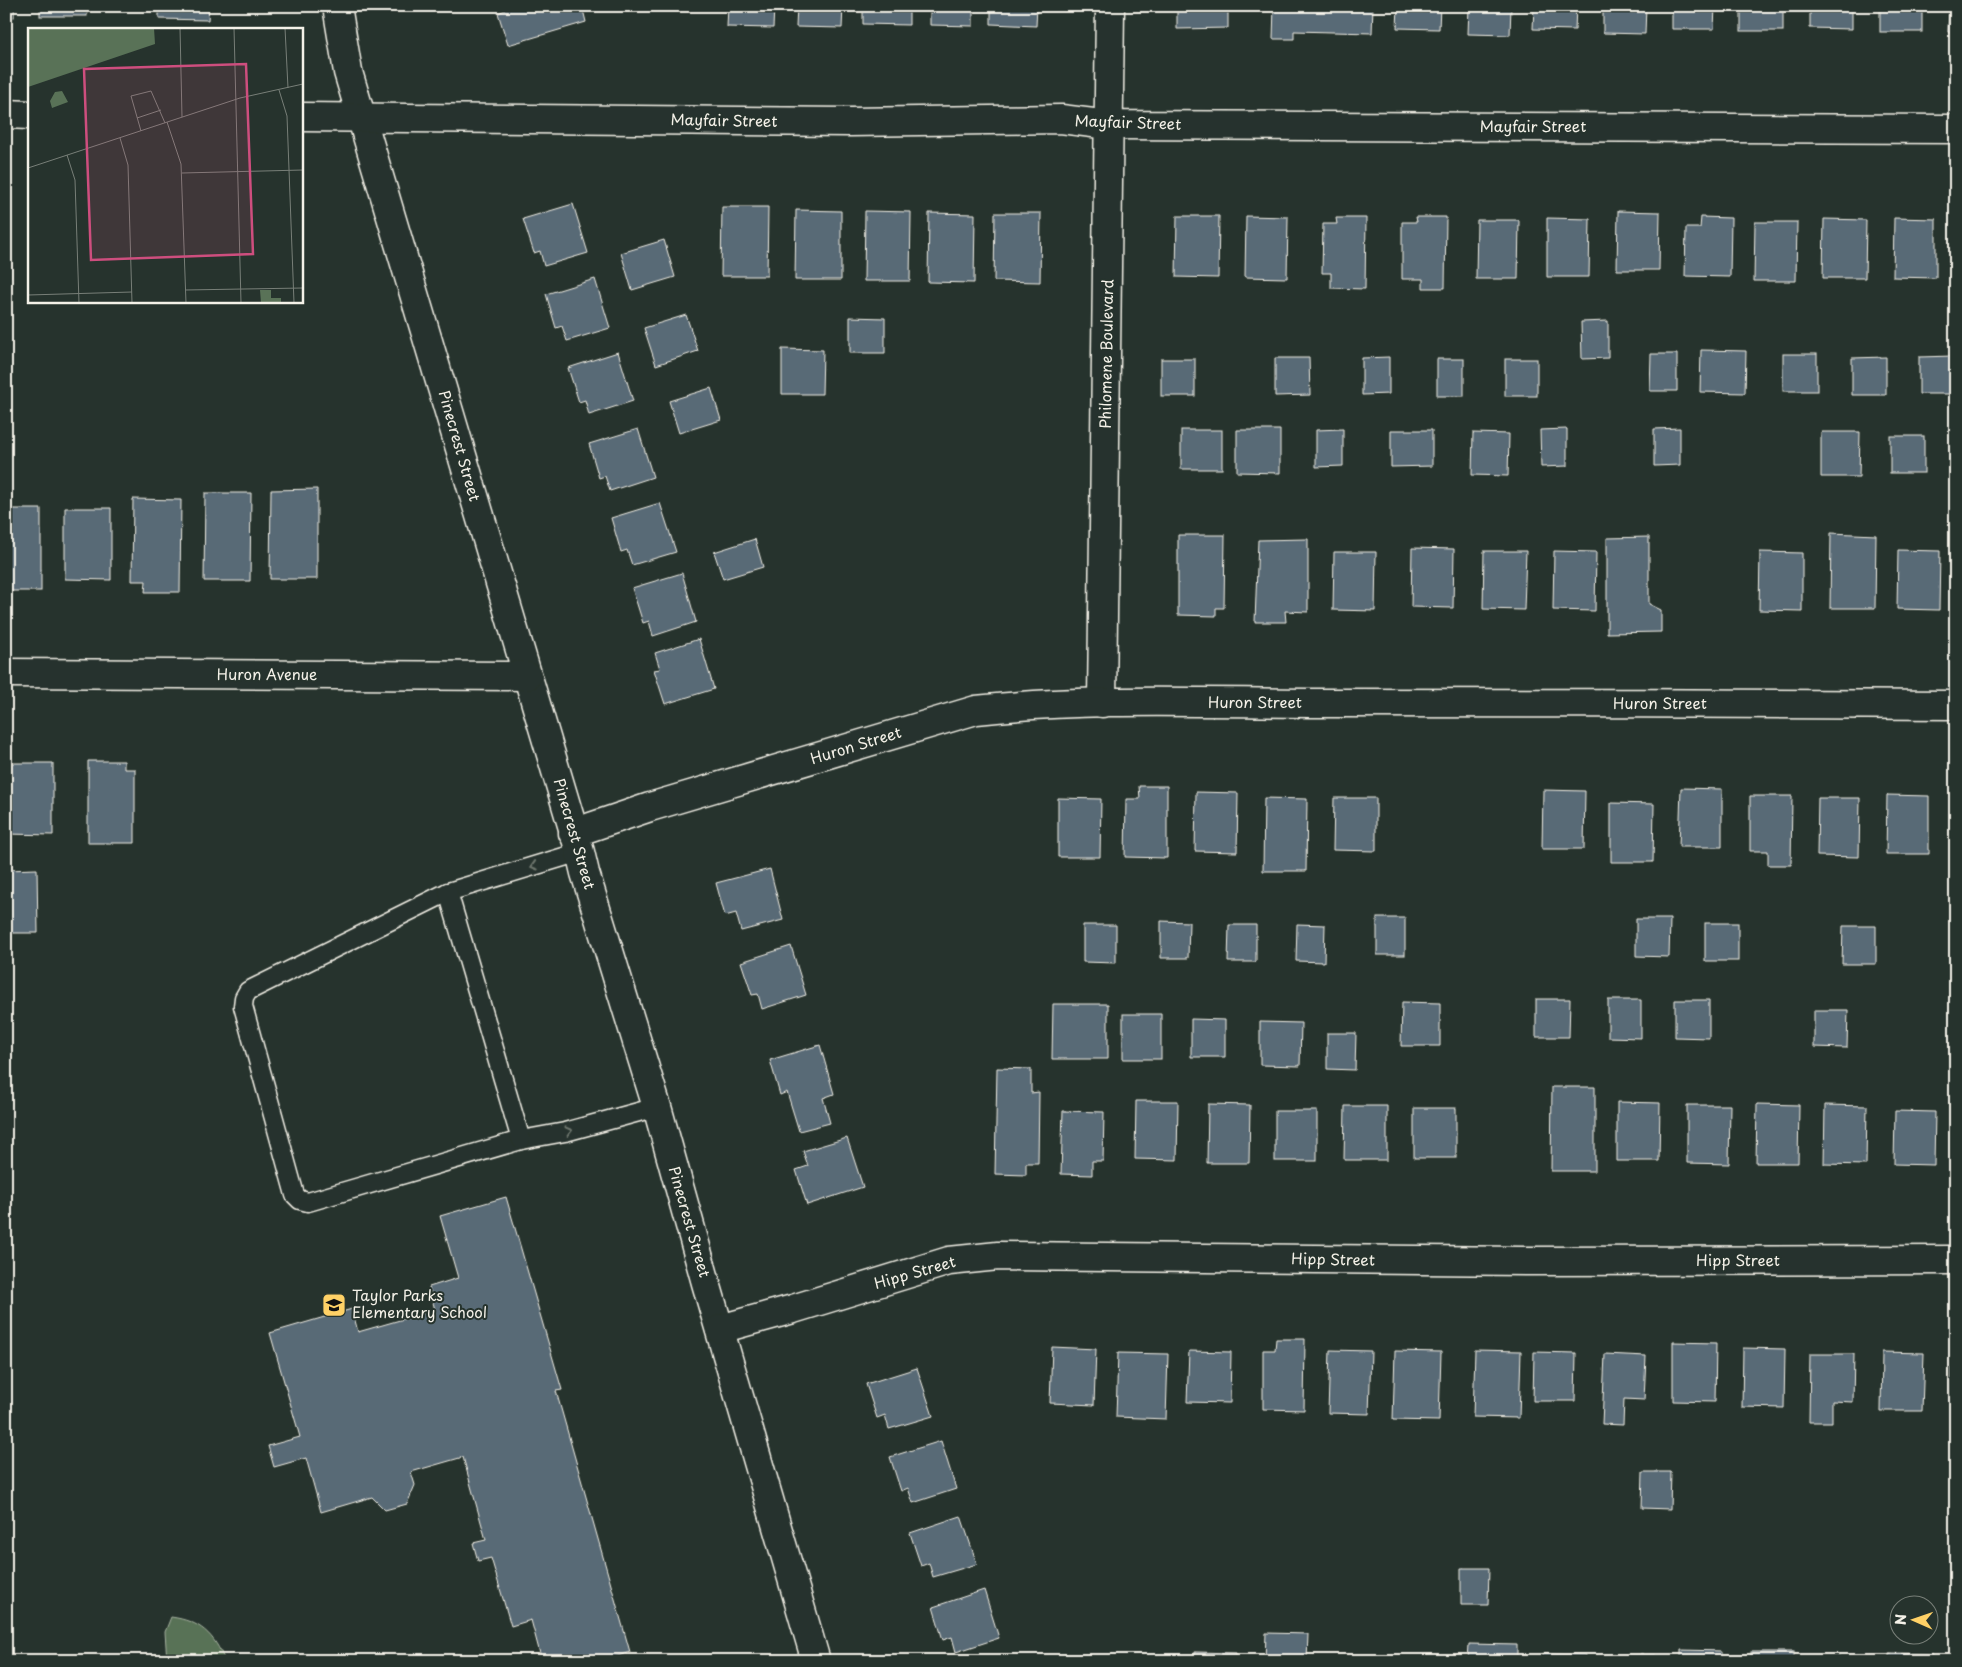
<svg xmlns="http://www.w3.org/2000/svg" width="1962" height="1667" font-family="'Playpen Sans',sans-serif">
	<rect width="100%" height="100%" fill="#26332d"/>
	<filter id="ink" filterUnits="userSpaceOnUse"><feTurbulence type="fractalNoise" baseFrequency=".02" numOctaves="2"/><feDisplacementMap in="SourceGraphic" scale="10" xChannelSelector="R" yChannelSelector="G"/><feConvolveMatrix kernelMatrix="1 2 1 2 8 2 1 2 1" color-interpolation-filters="sRGB"/></filter>
	<g filter="url(#ink)">
		<!-- green -->
		<path fill="#597257" stroke="#a6b2a0" d="M171,1617C200,1621 214,1634 225,1661H167L165,1632Z"/>
		<!-- building -->
		<g fill="#596a76" stroke="#f4f1e8">
			<rect x="6" y="6" width="8" height="11"/>
			<rect x="40" y="6" width="47" height="10"/>
			<path d="M159,6H209L208,20L159,19Z"/>
			<path d="M505,6H582L586,22L508,45L498,13L505,10Z"/>
			<path d="M728,6H774L773,28L727,27Z"/>
			<path d="M797,6H843L842,28L796,27Z"/>
			<path d="M863,6H909V25L863,24Z"/>
			<path d="M930,6H973V26L930,25Z"/>
			<path d="M991,6H1037L1036,26L991,24Z"/>
			<path d="M1177,6H1228V28L1177,29Z"/>
			<path d="M1274,6H1373L1372,33L1294,31V39H1273Z"/>
			<path d="M1398,6H1440L1439,29L1397,28Z"/>
			<path d="M1469,6H1511L1510,35L1468,34Z"/>
			<path d="M1534,6H1576L1575,30L1533,29Z"/>
			<path d="M1603,6H1646L1645,34L1603,33Z"/>
			<path d="M1672,6H1715L1714,29H1672Z"/>
			<rect x="1741" y="6" width="42" height="25"/>
			<path d="M1810,6H1852V29L1810,28Z"/>
			<rect x="1880" y="6" width="42" height="26"/>
			<path d="M1949,6H1956V32H1948Z"/>
			<path d="M573,204L588,253L544,266L540,251L534,253L523,219Z"/>
			<path d="M6,205H11V277L6,276Z"/>
			<path d="M722,207H768L767,276H721Z"/>
			<path d="M796,210L841,211V280H795Z"/>
			<path d="M865,211L911,212L910,281H864Z"/>
			<path d="M1618,211L1660,212L1659,270H1617Z"/>
			<path d="M929,213L975,214L974,283L928,282Z"/>
			<path d="M995,213H1041L1040,282L994,281Z"/>
			<path d="M1177,216H1219L1218,278L1176,277Z"/>
			<path d="M1246,216L1288,217L1287,278L1245,277Z"/>
			<path d="M1416,217H1446L1445,288H1423V279H1402V222H1417Z"/>
			<path d="M1701,217L1731,218L1730,277L1685,276L1686,228H1700Z"/>
			<path d="M1336,218H1366L1365,289L1331,288V273H1322L1323,224H1337Z"/>
			<path d="M1547,218L1590,219L1589,277H1547Z"/>
			<path d="M1894,218L1936,219V278L1893,277Z"/>
			<path d="M1824,219L1866,220L1865,278H1823Z"/>
			<path d="M1477,220H1519L1518,279H1476Z"/>
			<path d="M1755,222H1797L1796,281H1754Z"/>
			<path d="M664,240L675,277L632,290L621,253Z"/>
			<path d="M595,279L610,328L567,341L562,326L556,328L546,294Z"/>
			<path d="M686,315L698,351L656,365L644,328Z"/>
			<path d="M850,317L885,318V353H850Z"/>
			<path d="M1608,321V358L1582,359L1581,322Z"/>
			<path d="M782,349L823,350L822,394H782Z"/>
			<path d="M1701,350L1746,351L1745,393L1700,392Z"/>
			<path d="M618,352L633,401L589,415L585,400L579,402L568,368Z"/>
			<path d="M1651,354H1677V391H1650Z"/>
			<rect x="1783" y="354" width="34" height="37"/>
			<path d="M1953,356V394H1919V357Z"/>
			<path d="M1389,357V394L1362,395V358Z"/>
			<path d="M1886,357V395H1852V358Z"/>
			<path d="M1275,358H1309L1310,395L1275,396Z"/>
			<rect x="1161" y="359" width="34" height="37"/>
			<rect x="1437" y="359" width="27" height="37"/>
			<rect x="1505" y="359" width="32" height="37"/>
			<path d="M711,388L721,420L679,433L669,401Z"/>
			<path d="M1680,428V465L1654,466V429Z"/>
			<path d="M638,429L653,477L610,491L605,476L599,478L589,444Z"/>
			<path d="M1343,429V466L1316,467V430Z"/>
			<path d="M1567,429V466L1541,467L1540,430Z"/>
			<rect x="1181" y="430" width="41" height="39"/>
			<path d="M1237,430H1280V473L1237,472Z"/>
			<path d="M1391,430H1432V466L1391,467Z"/>
			<path d="M1821,432H1860L1859,477H1821Z"/>
			<path d="M1473,433L1509,434L1508,476L1472,475Z"/>
			<rect x="1890" y="436" width="34" height="37"/>
			<path d="M317,489V579H270L271,490Z"/>
			<path d="M205,493H251L250,581H204Z"/>
			<path d="M133,499L181,500L180,592H145L146,581H132Z"/>
			<path d="M660,503L676,552L632,565L627,550L621,552L611,518Z"/>
			<path d="M65,508H111V580L65,579Z"/>
			<rect x="6" y="509" width="35" height="82"/>
			<path d="M1831,533L1876,535L1875,608H1830Z"/>
			<path d="M1178,535H1225L1224,608H1216V616L1178,615Z"/>
			<path d="M1649,537V604L1661,610V632L1607,633V538Z"/>
			<path d="M755,539L763,567L723,579L714,552Z"/>
			<path d="M1308,539V612L1285,611L1286,622H1255L1258,540Z"/>
			<path d="M1412,548L1454,549L1453,608L1411,607Z"/>
			<path d="M1898,550L1940,551L1939,610L1897,609Z"/>
			<path d="M1484,551H1526L1524,610L1483,609Z"/>
			<path d="M1554,551L1596,552L1595,611L1553,610Z"/>
			<path d="M1334,552H1376L1375,611L1333,610Z"/>
			<path d="M1760,552L1802,553V611L1759,610Z"/>
			<path d="M682,573L696,622L653,636L649,621L643,623L632,588Z"/>
			<path d="M699,639L714,689L665,704L654,670L660,669L655,653Z"/>
			<path d="M88,761H124V769H135V843H88Z"/>
			<path d="M7,763H53V835L7,834Z"/>
			<path d="M1139,786H1167V858L1125,857L1126,799H1140Z"/>
			<path d="M1681,788L1722,789V847H1679Z"/>
			<path d="M1543,790L1585,791L1584,849H1542Z"/>
			<path d="M1196,792L1238,793L1237,852L1195,851Z"/>
			<path d="M1887,795L1929,796V854H1886Z"/>
			<path d="M1750,796H1792L1791,865H1768V851H1750Z"/>
			<path d="M1058,798L1101,799L1100,857H1058Z"/>
			<path d="M1264,798L1307,799L1306,871H1263Z"/>
			<path d="M1334,798H1376V851L1333,850Z"/>
			<path d="M1818,798H1860L1859,857L1817,856Z"/>
			<path d="M1611,803L1654,804L1653,862H1611Z"/>
			<path d="M37,869L38,933H6V870Z"/>
			<path d="M770,869L783,920L741,931L736,913L725,916L716,883Z"/>
			<rect x="1377" y="918" width="28" height="37"/>
			<path d="M1636,919H1670L1669,957L1636,956Z"/>
			<path d="M1161,921L1189,922L1188,958H1161Z"/>
			<rect x="1705" y="923" width="33" height="38"/>
			<path d="M1297,924L1325,925L1324,962L1296,961Z"/>
			<path d="M1083,925H1116V963L1083,962Z"/>
			<path d="M1229,925H1256V962H1228Z"/>
			<path d="M1843,926H1876V964H1842Z"/>
			<path d="M791,946L806,995L762,1009L758,994L752,995L741,962Z"/>
			<path d="M1536,999H1570L1569,1037H1536Z"/>
			<path d="M1608,1000H1641V1038L1608,1037Z"/>
			<path d="M1675,1000H1709V1038L1675,1037Z"/>
			<path d="M1402,1002L1440,1003V1046H1401Z"/>
			<path d="M1053,1004H1108V1059H1052Z"/>
			<path d="M1814,1010H1848L1847,1048L1814,1047Z"/>
			<rect x="1123" y="1014" width="38" height="45"/>
			<path d="M1191,1019L1225,1020V1057H1191Z"/>
			<path d="M1260,1022L1301,1023L1300,1066L1260,1065Z"/>
			<path d="M1327,1033H1356L1355,1070L1327,1069Z"/>
			<path d="M820,1045L834,1094L823,1098L830,1123L799,1131L787,1092L780,1095L770,1060Z"/>
			<path d="M997,1068L1031,1069V1093L1039,1092L1038,1163H1026V1175L995,1174Z"/>
			<path d="M1552,1087H1595V1171H1551Z"/>
			<path d="M1136,1101H1178L1177,1160L1135,1159Z"/>
			<path d="M1617,1102L1660,1103L1659,1161H1617Z"/>
			<path d="M1208,1104L1250,1105L1249,1163H1207Z"/>
			<path d="M1757,1104L1799,1105L1798,1163H1756Z"/>
			<path d="M1687,1105H1730L1729,1164L1687,1163Z"/>
			<path d="M1825,1105L1867,1106L1866,1165L1824,1164Z"/>
			<path d="M1345,1106H1387V1160H1344Z"/>
			<rect x="1414" y="1108" width="42" height="50"/>
			<path d="M1063,1111L1104,1112L1103,1161H1092V1175L1061,1174Z"/>
			<rect x="1275" y="1111" width="42" height="50"/>
			<path d="M1895,1111L1935,1112L1934,1165L1894,1164Z"/>
			<path d="M847,1138L863,1187L807,1205L796,1170L808,1166L803,1151Z"/>
			<path d="M506,1197L562,1390L556,1391L630,1652L602,1661H542L531,1620L511,1626L491,1558L478,1561L473,1543L486,1540L463,1457L411,1472L415,1485L407,1504L385,1510L372,1497L321,1512L306,1458L274,1467L268,1446L300,1437L270,1333L352,1309L358,1332L435,1310L429,1287L458,1278L440,1216Z"/>
			<path d="M1276,1339H1305L1304,1410L1263,1409V1350H1275Z"/>
			<path d="M1673,1342L1716,1343L1715,1402L1673,1401Z"/>
			<path d="M1052,1347L1096,1349L1094,1405L1050,1403Z"/>
			<path d="M1743,1348L1785,1349L1784,1408L1742,1407Z"/>
			<path d="M1330,1350L1371,1351L1369,1414L1328,1413Z"/>
			<path d="M1475,1350L1521,1351L1519,1418L1473,1417Z"/>
			<path d="M1189,1351L1231,1352L1230,1403L1187,1402Z"/>
			<path d="M1395,1351L1441,1352L1439,1421L1393,1420Z"/>
			<path d="M1952,1351H1956V1416H1951Z"/>
			<path d="M1534,1352L1576,1353L1575,1401H1533Z"/>
			<path d="M1882,1352L1924,1353L1922,1411H1881Z"/>
			<path d="M1118,1353L1168,1354L1166,1419L1116,1417Z"/>
			<path d="M1605,1354L1646,1356L1644,1400L1624,1399L1623,1425L1602,1424Z"/>
			<path d="M1810,1354H1854L1853,1402L1832,1401V1422H1809Z"/>
			<path d="M917,1368L933,1416L889,1429L885,1415L877,1418L866,1384Z"/>
			<path d="M941,1441L956,1489L913,1503L908,1488L901,1491L890,1457Z"/>
			<path d="M1643,1472H1671L1670,1509L1642,1508Z"/>
			<path d="M961,1516L977,1564L933,1577L929,1563L921,1566L910,1533Z"/>
			<path d="M1461,1568H1489L1488,1605H1461Z"/>
			<path d="M984,1590L999,1638L956,1652L952,1637L943,1640L933,1607Z"/>
			<path d="M1266,1633L1308,1634L1307,1661H1265Z"/>
			<path d="M1469,1644L1517,1645V1661H1468Z"/>
			<path d="M1681,1650L1722,1651V1661H1681Z"/>
			<path d="M1195,1652L1236,1653V1661H1195Z"/>
			<rect x="1751" y="1652" width="42" height="9"/>
			<path d="M1890,1653L1932,1654V1661H1890Z"/>
			<path d="M1543,1654L1585,1655V1661H1543Z"/>
			<rect x="1613" y="1655" width="42" height="6"/>
			<path d="M1819,1657L1861,1658V1661H1819Z"/>
		</g>
		<g fill="none" stroke-linecap="round" stroke-linejoin="round">
			<!-- lane casing -->
			<g stroke="#f4f1e8" stroke-width="21">
				<g id="lane">
					<path d="M580,852L448,892L248,991L244,998L243,1006L295,1195L300,1200L308,1202L521,1140L565,1132L657,1107"/>
					<path d="M448,892L521,1140"/>
				</g>
			</g>
			<!-- street casing -->
			<g stroke="#f4f1e8" stroke-width="31">
				<g id="street">
					<path d="M337,6L348,72L580,852L585,873L657,1107L706,1283L816,1661"/>
					<path d="M6,114L29,115"/>
					<path d="M301,117L850,122L1061,119L1109,125L1956,129"/>
					<path d="M6,673L527,676"/>
					<path d="M1102,703L1110,6"/>
					<path d="M573,833L650,807L976,710C1093,697 1212,703 1330,703C1539,702 1747,704 1956,705"/>
					<path d="M720,1329L793,1309L949,1261L998,1256L1525,1261L1956,1260"/>
				</g>
			</g>
			<!-- lane -->
			<use href="#lane" stroke="#26332d" stroke-width="18"/>
			<!-- street -->
			<use href="#street" stroke="#26332d" stroke-width="28"/>
		</g>
		<!-- one-way arrows -->
		<defs><path id="oneway-chevron" d="M-2-3.5L2.5 0L-2 3.5" fill="none" stroke-width="1.6" stroke-linecap="round" stroke-linejoin="round" transform="scale(1.25)"/></defs>
		<g stroke="#6e766e">
			<use href="#oneway-chevron" transform="translate(534 866) rotate(163)"/>
			<use href="#oneway-chevron" transform="translate(569 1131) rotate(-14)"/>
		</g>
	</g>
	<!-- icons -->
	<defs>
		<g id="school-square" transform="scale(1.25)"><rect x="-9" y="-9" width="18" height="18" rx="4" fill="#ffd166" stroke="#26332d"/><path d="M0-5L7-2L0 1L-7-2ZM-4 1L0 2.5L4 1V4Q0 6-4 4Z" fill="#111"/></g>
	</defs>
	<g fill-rule="evenodd">
		<use href="#school-square" x="334" y="1305"/>
	</g>
	<g text-anchor="middle" stroke-width="4" stroke-linejoin="round" paint-order="stroke">
		<!-- street labels -->
		<g font-size="15" fill="#f4f1e8" stroke="#26332d">
			<text transform="translate(724 121) rotate(1)" y="5">Mayfair Street</text>
			<text transform="translate(1128 123) rotate(2)" y="5">Mayfair Street</text>
			<text x="1533" y="132">Mayfair Street</text>
			<text transform="translate(1107 354) rotate(-89)" y="5">Philomene Boulevard</text>
			<text transform="translate(459 446) rotate(74)" y="5">Pinecrest Street</text>
			<text x="267" y="680">Huron Avenue</text>
			<text x="1255" y="708">Huron Street</text>
			<text x="1660" y="709">Huron Street</text>
			<text transform="translate(856 746) rotate(-17)" y="5">Huron Street</text>
			<text transform="translate(574 834) rotate(74)" y="5">Pinecrest Street</text>
			<text transform="translate(689 1222) rotate(74)" y="5">Pinecrest Street</text>
			<text transform="translate(1333 1260) rotate(1)" y="5">Hipp Street</text>
			<text x="1738" y="1266">Hipp Street</text>
			<text transform="translate(915 1273) rotate(-16)" y="5">Hipp Street</text>
		</g>
		<!-- poi labels -->
		<g font-size="15" fill="#f4f1e8" stroke="#26332d" text-anchor="start">
			<text x="352" y="1301">Taylor Parks<tspan x="352" dy="17">Elementary School</tspan></text>
		</g>
	</g>
	<!-- overview -->
	<g transform="translate(28 28)">
		<rect width="275" height="275" fill="#26332d"/>
		<path d="M0,0H126L127,16L0,59ZM34,63L40,74L24,80L22,73L27,64ZM232,262H243V270H253V275H233Z" fill="#597257"/>
		<path fill="none" stroke="#787f78" stroke-width="1" d="M152,0L154,89M206,0L213,275M257,0L260,60M251,62L259,88L266,275M109,90L133,82M139,94L153,136L158,275M113,103L103,68L123,63L137,95M92,110L100,137L104,275M39,127L47,152L51,275M0,140L212,70L275,56M154,145L275,142M157,262L275,260M0,267L104,264"/>
		<path fill="#ce4e7e" fill-opacity="0.15" stroke="#ce4e7e" stroke-width="2.5" d="M218,36L225,226L63,232L56,41Z"/>
		<rect width="275" height="275" fill="none" stroke="#f4f1e8" stroke-width="2.5"/>
	</g>
	<!-- margin -->
	<rect width="1962" height="1667" fill="none" stroke="#26332d" stroke-width="25"/>
	<rect x="12" y="12" width="1937" height="1642" fill="none" stroke="#f4f1e8" stroke-width="2" filter="url(#ink)"/>
	<!-- north arrow -->
	<g transform="translate(1914 1620) rotate(272)"><circle r="24" fill="#26332d" stroke="#787f78"/>
	<path d="M0-4L9 19L0 12L-9 19Z" fill="#ffd166"/>
	<text y="-8" font-size="14" font-weight="bold" text-anchor="middle" fill="#f4f1e8">N</text>
	</g>
</svg>
